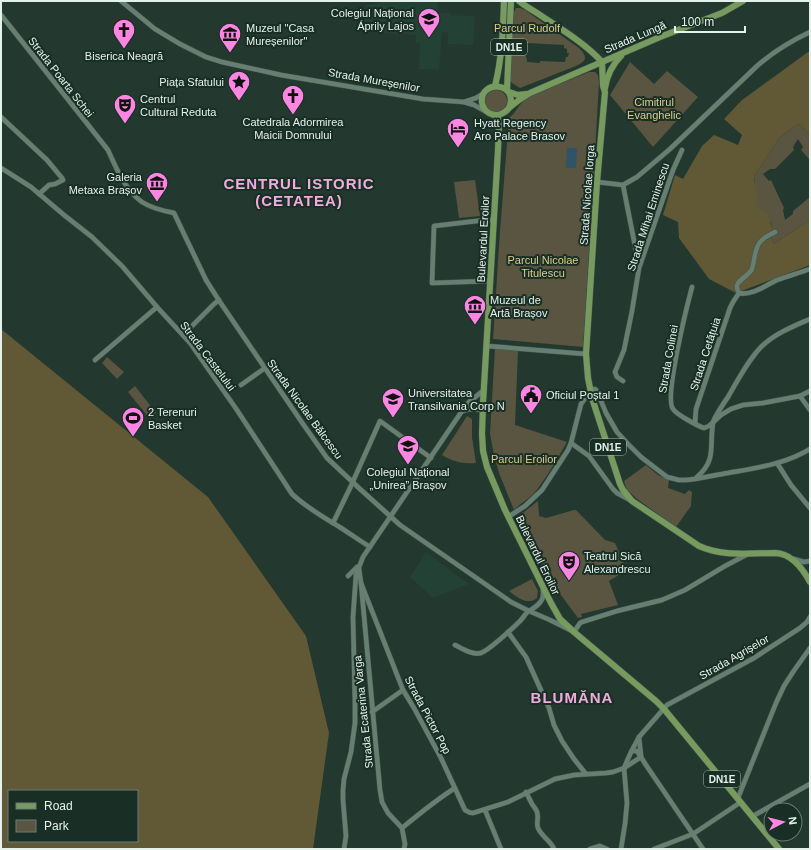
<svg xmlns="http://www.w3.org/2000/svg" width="811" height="850" font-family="Arial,sans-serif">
	<rect width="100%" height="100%" fill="#23382e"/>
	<!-- built -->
	<g fill="#234134">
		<path d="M388,1H437L438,13H450V15L475,16L473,45L448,44V32L442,33L439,70L419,69L420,43H416V35L363,32L366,5Z"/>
		<path d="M426,552L469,584L433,598L410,577Z"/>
	</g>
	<!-- green -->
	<g fill="#5a5541" fill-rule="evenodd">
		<path d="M516,8H520L525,10L579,48C588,57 587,61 576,66L520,88L512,83L510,79L514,12ZM527,43L564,45V48L567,49V53H569L568,57H566L565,62L540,61V63L527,62V59L526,58Z"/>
		<path d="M630,62L654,84L667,71L698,97L653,147L610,95Z"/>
		<path d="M589,72H595L598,75L599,82C594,171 589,259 583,347L493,339L500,231L509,118C514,114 516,110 520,105C522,102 526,99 530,96Z"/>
		<circle cx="496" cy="101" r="11"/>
		<path d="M798,124L801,125L810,136V160L801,150L803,147L798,139L793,147L794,150L775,169H770L763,174L769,181L771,180L784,208L783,210L785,220L793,214V211L810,197V220L784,237L774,244L771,238L772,228L771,223L756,207L754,176L780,137Z"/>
		<path d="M475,180L480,216L459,218L454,182Z"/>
		<path d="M495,348L518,351L515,425L567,442C557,459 548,476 535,492C529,499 521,503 514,510L499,473L494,455L490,434Z"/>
		<path d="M107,357L124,372L117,379L102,363Z"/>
		<path d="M135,386L156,413L150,419L128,392Z"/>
		<path d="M467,416L472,419V437L476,463C464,464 453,462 442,455Z"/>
		<path d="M646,465L658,475L669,480L668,488L685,494L689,490L692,492L691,506L676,527L637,499L627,490L624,481Z"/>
		<path d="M538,501L539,516L546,518L574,510H576L605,540L615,543L627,570L609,581L618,605L581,614L582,617L578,618C564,599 549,580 538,559C530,545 524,531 519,516Z"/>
		<path d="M532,579L538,591L537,598C527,606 517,597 509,591Z"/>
	</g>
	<!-- forest -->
	<g fill="#615836" fill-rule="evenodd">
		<path d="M810,51V136L801,125L798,124L780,137L754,176V181L759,195L756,207L767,212L772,228L771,238L774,244L784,237L810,220V265L736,293L709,279L679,238L678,222L663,215L675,175L683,179L702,146L714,135L738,145L742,135L724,119L742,100L808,52Z"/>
		<path d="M1,329L208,497L306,636L329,733L313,849H1ZM9,791H137V841H9Z"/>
	</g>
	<!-- water -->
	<path fill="#305366" d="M567,148H577L576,168H566Z"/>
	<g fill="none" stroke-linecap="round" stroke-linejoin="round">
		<!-- minor casing -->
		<g stroke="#43564e" stroke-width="5.5">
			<g id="minor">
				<path d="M121,1L155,29L180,44L206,57L222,62L281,75L423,99L464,102L474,105L485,111"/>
				<path d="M1,15L108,150C116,168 125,190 142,202C151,208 164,211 174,213L206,280L218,299L303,424L327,458L360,489L400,525L511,602L529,611L550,620L574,632L580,623L582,622L617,611L662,600L685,590L725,566L748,554"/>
				<path d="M464,102L476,98L484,93"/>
				<path d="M1,117L47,160L62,178L63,180L55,184L49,185L39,194"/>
				<path d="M1,168L31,187L64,215L92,237L122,266L157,307L191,344L197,353L237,410L292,494C306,507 321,516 338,526C349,533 359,540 370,547"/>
				<path d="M597,182L623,185L637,177L670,149L757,66C773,52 791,41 810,32"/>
				<path d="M623,185L639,266"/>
				<path d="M775,232C770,235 764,237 760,242C754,250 755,260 752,269C748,278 731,281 739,293C752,296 766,285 777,280C788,276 799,273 810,269"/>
				<path d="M490,281L432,283L434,226L485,220H494"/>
				<path d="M692,287C687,306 664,397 673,409C677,415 698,426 704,428L709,426L721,415L731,409L743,405L763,403L800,396"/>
				<path d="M183,335L214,304L219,300"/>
				<path d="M487,346L586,354"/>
				<path d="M95,360L157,307"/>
				<path d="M623,381L617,377L615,372L624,350L632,311L639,268L673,170L682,150"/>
				<path d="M241,385L265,368"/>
				<path d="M810,391L800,396L810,410"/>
				<path d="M462,411L470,409L482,410"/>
				<path d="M695,423L696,409L730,308L733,302L739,293"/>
				<path d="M571,443L589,456L613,489L617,493L630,500"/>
				<path d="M777,463L791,485L810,508"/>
				<path d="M697,477C717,460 709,446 713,423C714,417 724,403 728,397C738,380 748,360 762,346C776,333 794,326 810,319"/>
				<path d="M508,517L525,506L542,490L568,450L571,443L581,404L591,390L595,389L597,391L606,413L617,432L629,445L641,457L667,477L679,480H686C700,479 714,475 728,473C756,468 786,464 810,449"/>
				<path d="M333,523L350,488L380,421L431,458"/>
				<path d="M794,559L804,562L810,561"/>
				<path d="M359,569L361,583L380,790L382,802L388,813L402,828L405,844L404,849"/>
				<path d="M348,576L357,567"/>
				<path d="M361,583L403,690L414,708L441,758L465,810C468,812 469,813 473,813L508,802L555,779L574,775L606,773L613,772L624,768L641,757"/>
				<path d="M508,632L526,657L549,708L554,725L562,741L574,759L586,774"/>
				<path d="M455,645C463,649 472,655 481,653C489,650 512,629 519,622C523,619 525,613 529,611C534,608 538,606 541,601C544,598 543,594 543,589"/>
				<path d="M372,712L403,690"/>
				<path d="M639,737L641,756"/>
				<path d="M632,751H637L646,765L703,849"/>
				<path d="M526,792C528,796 530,800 532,804C534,807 536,809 537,812C539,818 536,823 538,828C542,837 551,841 554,849"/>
				<path d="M738,798L776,703L784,686L793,672L810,648"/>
				<path d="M485,810L501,849"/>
				<path d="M753,816L810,784"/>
				<path d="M402,828C419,814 436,800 455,788"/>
				<path d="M344,849L346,836L343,800V790L344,779L351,752L355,723V703L353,617L356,575L363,557L462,411L469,402L484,390"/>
				<path d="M590,849L600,846L607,849"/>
				<path d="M621,849L625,824L627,803L624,768L631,752L639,737L667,705L754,658L800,628L807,622L810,617"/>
				<path d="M654,849L693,834L741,802"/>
			</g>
		</g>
		<!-- major casing -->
		<g stroke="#43564e" stroke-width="7">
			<g id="major">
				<path d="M519,1C526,7 533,10 540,15C561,29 586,44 602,62"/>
				<path d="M602,62L603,86L605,92L597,182L586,354L588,378L592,398L620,484L623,490L632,501L699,546C723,557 751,553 776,553C792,554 803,569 810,582"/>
				<path d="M495,86C502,58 503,30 504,1"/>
				<path d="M605,88C607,76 612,65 621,56"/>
				<path d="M507,90L511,1"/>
				<path d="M509,92L518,95L527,94"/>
				<path d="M509,108C520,82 479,79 482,103C484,113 495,118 503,113C506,112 508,109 510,107C516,102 523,97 530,93L660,37L722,13L743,1"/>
				<path d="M494,115L498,119L499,125L498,150L483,403L482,434L483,451L487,467L505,510L551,603L560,619L574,632L656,701L664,709L779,849"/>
			</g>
		</g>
		<!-- minor -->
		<use href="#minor" stroke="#677f73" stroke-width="4.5"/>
		<!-- major -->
		<use href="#major" stroke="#779b5e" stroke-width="6"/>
	</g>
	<!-- icons -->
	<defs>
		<g id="university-pin" transform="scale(1.15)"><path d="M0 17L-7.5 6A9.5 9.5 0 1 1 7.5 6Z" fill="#fd86e3" stroke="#192e24"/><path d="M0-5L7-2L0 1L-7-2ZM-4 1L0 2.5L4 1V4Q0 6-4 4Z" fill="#111"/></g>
		<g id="church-pin" transform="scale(1.15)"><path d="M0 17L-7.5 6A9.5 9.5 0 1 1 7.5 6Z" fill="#fd86e3" stroke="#192e24"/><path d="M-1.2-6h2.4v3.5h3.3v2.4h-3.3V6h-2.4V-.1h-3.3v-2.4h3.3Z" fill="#111"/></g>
		<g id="museum-pin" transform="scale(1.15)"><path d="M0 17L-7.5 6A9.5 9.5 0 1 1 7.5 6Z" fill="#fd86e3" stroke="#192e24"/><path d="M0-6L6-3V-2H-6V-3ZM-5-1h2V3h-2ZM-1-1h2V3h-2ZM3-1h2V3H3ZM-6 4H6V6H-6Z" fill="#111"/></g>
		<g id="sight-pin" transform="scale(1.15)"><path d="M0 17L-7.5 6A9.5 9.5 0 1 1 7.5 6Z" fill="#fd86e3" stroke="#192e24"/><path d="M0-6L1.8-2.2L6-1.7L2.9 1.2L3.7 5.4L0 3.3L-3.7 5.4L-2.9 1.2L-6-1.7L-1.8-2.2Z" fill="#111"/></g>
		<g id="theatre-pin" transform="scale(1.15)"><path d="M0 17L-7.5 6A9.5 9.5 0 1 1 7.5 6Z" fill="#fd86e3" stroke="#192e24"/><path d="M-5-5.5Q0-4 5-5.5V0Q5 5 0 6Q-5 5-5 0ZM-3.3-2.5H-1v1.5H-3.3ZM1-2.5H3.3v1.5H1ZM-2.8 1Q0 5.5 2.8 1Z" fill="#111"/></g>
		<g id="hotel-pin" transform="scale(1.15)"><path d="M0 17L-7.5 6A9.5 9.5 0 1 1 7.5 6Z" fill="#fd86e3" stroke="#192e24"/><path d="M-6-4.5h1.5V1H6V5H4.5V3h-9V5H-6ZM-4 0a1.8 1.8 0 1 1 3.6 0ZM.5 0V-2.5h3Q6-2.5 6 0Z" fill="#111"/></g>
		<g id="civic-pin" transform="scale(1.15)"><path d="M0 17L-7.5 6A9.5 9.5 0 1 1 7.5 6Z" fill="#fd86e3" stroke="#192e24"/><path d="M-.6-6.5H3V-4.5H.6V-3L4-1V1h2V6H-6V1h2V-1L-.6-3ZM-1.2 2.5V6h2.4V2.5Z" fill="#111"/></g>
		<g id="stadium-pin" transform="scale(1.15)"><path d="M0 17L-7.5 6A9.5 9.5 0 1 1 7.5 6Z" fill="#fd86e3" stroke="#192e24"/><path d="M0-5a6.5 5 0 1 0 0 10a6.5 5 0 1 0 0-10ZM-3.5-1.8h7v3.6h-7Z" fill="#111"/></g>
	</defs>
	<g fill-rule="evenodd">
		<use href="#university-pin" x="429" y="19"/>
		<use href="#church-pin" x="124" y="30"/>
		<use href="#museum-pin" x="230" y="34"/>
		<use href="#sight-pin" x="239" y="82"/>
		<use href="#church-pin" x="293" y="96"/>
		<use href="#theatre-pin" x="125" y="105"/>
		<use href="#hotel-pin" x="458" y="129"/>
		<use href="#museum-pin" x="157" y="183"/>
		<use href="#museum-pin" x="475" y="306"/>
		<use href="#civic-pin" x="531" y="395"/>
		<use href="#university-pin" x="393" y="399"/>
		<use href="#stadium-pin" x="133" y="418"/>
		<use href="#university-pin" x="408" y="446"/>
		<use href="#theatre-pin" x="569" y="562"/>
	</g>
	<g text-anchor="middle" stroke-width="4" stroke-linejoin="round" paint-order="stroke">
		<!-- shield labels -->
		<g fill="#192e24" stroke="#a8b7b0" stroke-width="1">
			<rect x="491" y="39" width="36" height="16" rx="3"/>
			<rect x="590" y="439" width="36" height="16" rx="3"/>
			<rect x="704" y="771" width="36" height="16" rx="3"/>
		</g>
		<g font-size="10" font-weight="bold" fill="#e5f2ec">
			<text x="509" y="51">DN1E</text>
			<text x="608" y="451">DN1E</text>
			<text x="722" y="783">DN1E</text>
		</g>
		<!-- poi labels -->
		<g font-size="11" fill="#e5f2ec" stroke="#192e24" text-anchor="start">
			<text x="414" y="17" text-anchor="end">Colegiul Național<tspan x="414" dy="13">Áprily Lajos</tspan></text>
			<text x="246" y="32">Muzeul "Casa<tspan x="246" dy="13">Mureșenilor"</tspan></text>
			<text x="124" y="60" text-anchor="middle">Biserica Neagră</text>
			<text x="224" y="86" text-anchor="end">Piața Sfatului</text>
			<text x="140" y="103">Centrul<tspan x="140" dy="13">Cultural Reduta</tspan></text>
			<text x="293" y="126" text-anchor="middle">Catedrala Adormirea<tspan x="293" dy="13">Maicii Domnului</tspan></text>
			<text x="474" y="127">Hyatt Regency<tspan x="474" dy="13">Aro Palace Brasov</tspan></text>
			<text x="142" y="181" text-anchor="end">Galeria<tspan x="142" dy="13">Metaxa Brașov</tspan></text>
			<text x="490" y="304">Muzeul de<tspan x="490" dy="13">Artă Brașov</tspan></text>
			<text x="408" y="397">Universitatea<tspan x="408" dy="13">Transilvania Corp N</tspan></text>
			<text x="546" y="399">Oficiul Poștal 1</text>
			<text x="148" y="416">2 Terenuri<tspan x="148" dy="13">Basket</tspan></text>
			<text x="408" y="476" text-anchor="middle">Colegiul Național<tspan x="408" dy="13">„Unirea” Brașov</tspan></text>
			<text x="584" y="560">Teatrul Sică<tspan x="584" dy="13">Alexandrescu</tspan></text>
		</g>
		<!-- park labels -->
		<g font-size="11" fill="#dccc8e" stroke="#192e24">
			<text x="527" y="32">Parcul Rudolf</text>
			<text x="654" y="106">Cimitirul<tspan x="654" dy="13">Evanghelic</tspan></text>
			<text x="543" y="264">Parcul Nicolae<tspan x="543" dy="13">Titulescu</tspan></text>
			<text x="524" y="463">Parcul Eroilor</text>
		</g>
		<!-- street labels -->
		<g font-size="11" fill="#e5f2ec" stroke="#192e24">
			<text transform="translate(635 37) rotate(-23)" y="4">Strada Lungă</text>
			<text transform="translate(61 77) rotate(52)" y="4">Strada Poarta Schei</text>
			<text transform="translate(374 80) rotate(10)" y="4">Strada Mureșenilor</text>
			<text transform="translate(587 195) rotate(-86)" y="4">Strada Nicolae Iorga</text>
			<text transform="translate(648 217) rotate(-72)" y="4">Strada Mihai Eminescu</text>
			<text transform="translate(483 239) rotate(-87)" y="4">Bulevardul Eroilor</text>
			<text transform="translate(705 354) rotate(-72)" y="4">Strada Cetățuia</text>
			<text transform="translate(208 356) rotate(53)" y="4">Strada Castelului</text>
			<text transform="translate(668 359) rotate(-80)" y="4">Strada Colinei</text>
			<text transform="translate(305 409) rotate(54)" y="4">Strada Nicolae Bălcescu</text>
			<text transform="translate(538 555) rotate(64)" y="4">Bulevardul Eroilor</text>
			<text transform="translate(734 657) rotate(-30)" y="4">Strada Agrișelor</text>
			<text transform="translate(363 712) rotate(-96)" y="4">Strada Ecaterina Varga</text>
			<text transform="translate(428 715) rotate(62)" y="4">Strada Pictor Pop</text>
		</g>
		<!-- district labels -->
		<g font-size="15" font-weight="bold" letter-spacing="1" fill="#efadde" stroke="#192e24">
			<text x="299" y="189">CENTRUL ISTORIC<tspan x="299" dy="17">(CETATEA)</tspan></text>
			<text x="572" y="703">BLUMĂNA</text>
		</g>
	</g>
	<!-- border -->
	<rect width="811" height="850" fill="none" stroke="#e5f2ec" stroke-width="4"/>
	<!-- legend -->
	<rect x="8" y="790" width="130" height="52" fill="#192e24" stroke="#6b7c74"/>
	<rect x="16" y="803" width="20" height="6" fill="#779b5e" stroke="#6b7c74"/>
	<text x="44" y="810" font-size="12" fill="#e5f2ec">Road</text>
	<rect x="16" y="820" width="20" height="12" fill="#5a5541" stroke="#6b7c74"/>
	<text x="44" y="830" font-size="12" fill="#e5f2ec">Park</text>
	<!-- north arrow -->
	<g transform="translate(783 822) rotate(83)"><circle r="19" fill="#192e24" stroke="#6b7c74"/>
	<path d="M0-3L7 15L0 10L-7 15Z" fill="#fd86e3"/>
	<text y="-6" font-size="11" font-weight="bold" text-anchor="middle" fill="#e5f2ec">N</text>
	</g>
	<!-- scale -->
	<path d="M675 26v6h70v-6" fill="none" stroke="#e5f2ec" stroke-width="2"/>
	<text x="681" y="26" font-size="12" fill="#e5f2ec" stroke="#192e24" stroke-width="3" paint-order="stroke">100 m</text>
</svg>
